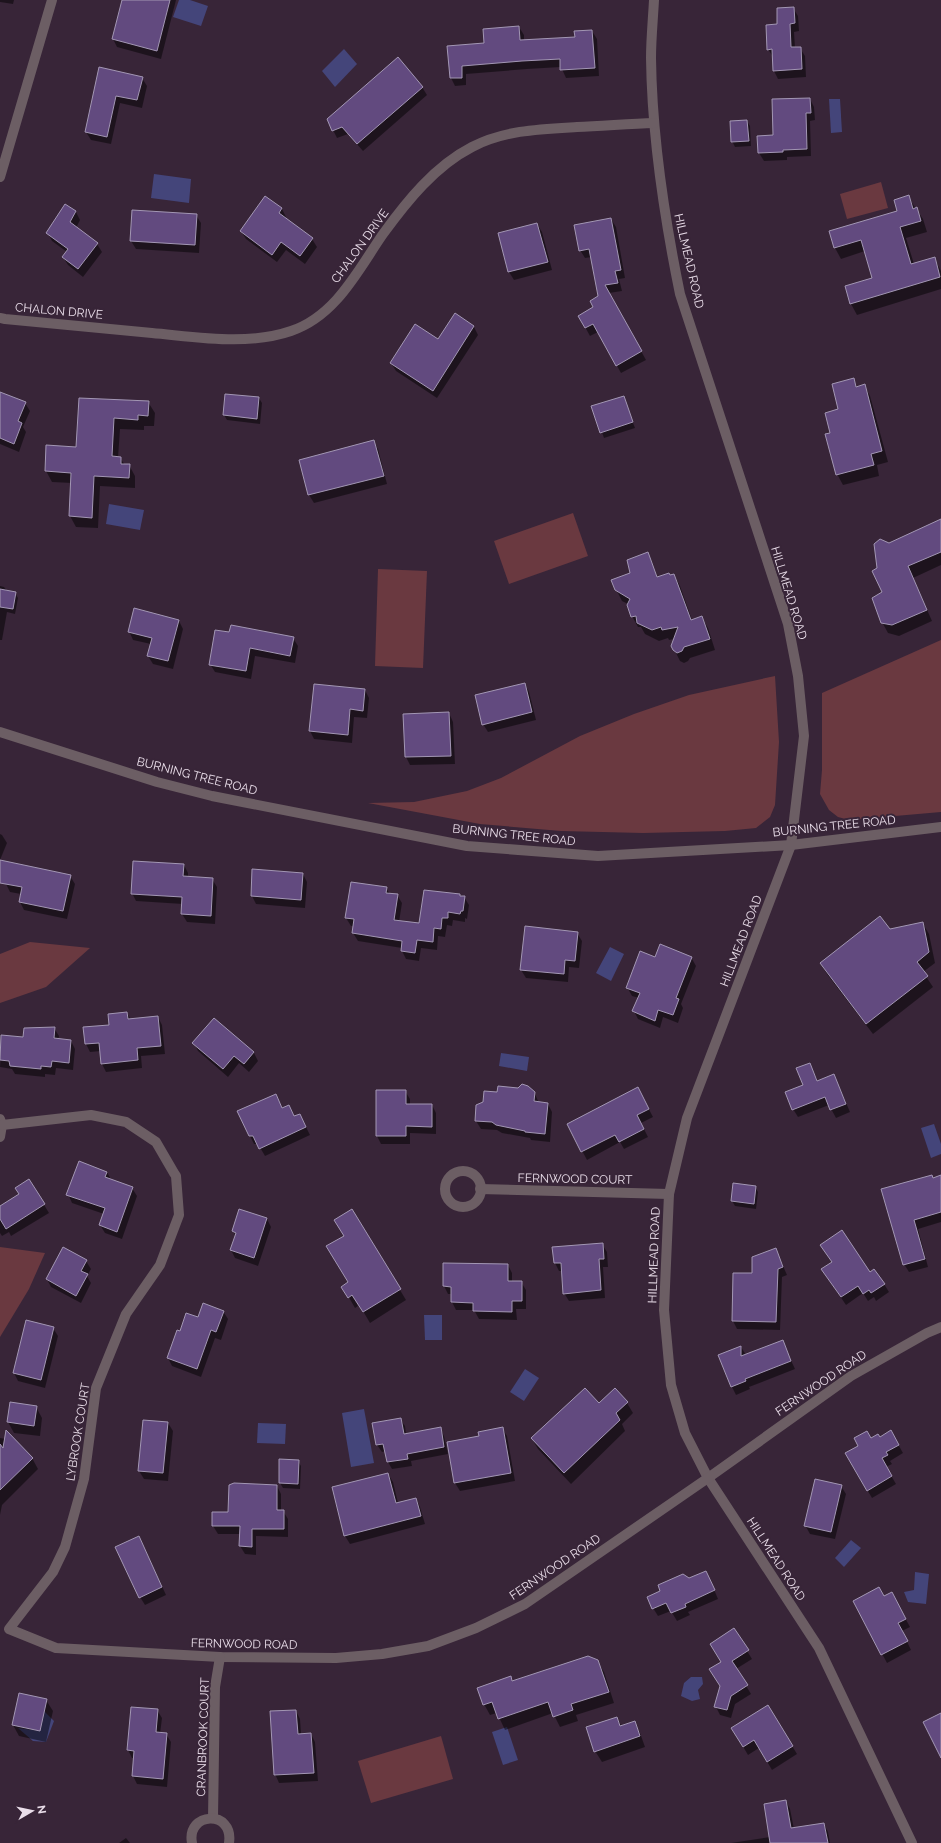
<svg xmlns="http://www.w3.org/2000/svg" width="941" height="1843" font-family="Raleway,sans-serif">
	<rect width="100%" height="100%" fill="#382538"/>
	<!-- green -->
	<g fill="#6a3940">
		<path d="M881,182L888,208L847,219L840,194Z"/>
		<path d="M573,513L588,556L509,584L494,541Z"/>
		<path d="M378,569L427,571L423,668L375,666Z"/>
		<path d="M941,640V812L849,820L838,817L829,810L820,794L822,770V693Z"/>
		<path d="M775,676L779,742L775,805L770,817L756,828L725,831L643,833L561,831L480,824L368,803L414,802L467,791L501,778L580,736L634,714L689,695Z"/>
		<path d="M30,942L90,948L46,987L0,1003V954Z"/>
		<path d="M0,1247L45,1253L29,1289L0,1337Z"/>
		<path d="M441,1736L453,1779L371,1803L358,1761Z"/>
	</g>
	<!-- water -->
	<g fill="#44457a">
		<path d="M179,0H190L208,6L201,26L173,17Z"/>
		<path d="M344,49L357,64L335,87L322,71Z"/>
		<path d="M829,99H840L842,132L831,133Z"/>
		<path d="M154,174L191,179L189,203L151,198Z"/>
		<path d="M109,504L144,510L140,530L106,524Z"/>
		<path d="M610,947L624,954L611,981L596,973Z"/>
		<path d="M501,1053L529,1057L527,1071L499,1066Z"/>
		<path d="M934,1124L941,1144V1154L931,1158L921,1128Z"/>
		<path d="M424,1315H442V1340H425Z"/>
		<path d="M525,1369L539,1378L524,1401L510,1392Z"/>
		<path d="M364,1409L374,1463L351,1467L342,1413Z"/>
		<path d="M258,1423L286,1424L285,1444L257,1443Z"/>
		<path d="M851,1540L861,1548L844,1567L835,1558Z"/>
		<path d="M915,1572L929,1574L926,1604L908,1602L904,1592L914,1590Z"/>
		<path d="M691,1677H702L703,1684L698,1690L700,1699L692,1701L681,1696L684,1683Z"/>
		<path d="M44,1711L54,1721L46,1742L33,1741L18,1728L40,1731Z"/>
		<path d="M507,1727L518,1760L503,1765L492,1732Z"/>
	</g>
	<!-- shadow -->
	<g fill="#0007">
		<path d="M0,0H14L13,4L0,2Z"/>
		<path d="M123,0H176L161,59L117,47L113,39Z"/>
		<path d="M793,8L798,16L799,31L794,32L795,48H800L805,56L806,77L778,79L774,71L773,57L768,49L778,25Z"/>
		<path d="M519,27L524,35V41L576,38L592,31L597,39L599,76L566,78L561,67L527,69L466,74V85L455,86L451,78L448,46L485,44Z"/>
		<path d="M100,68L142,78L147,86L142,108L120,103L111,144L91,140L86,132Z"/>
		<path d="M422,87L427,95L363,151L348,134L337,138L333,130Z"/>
		<path d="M810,99L814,107L815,120L810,121L811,156L787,157V160L764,161L759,153L758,137L774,136Z"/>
		<path d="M747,121L750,126L751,146L735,147L732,141Z"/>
		<path d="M266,197L282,209L286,217L285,219L312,239L317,247L305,264L286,250L277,262L246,239L241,231Z"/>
		<path d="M908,197L923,219L927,232L906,238L914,264L934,258L941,271V289L857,315L851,304L846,287L873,278L865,251L841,259L835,248L830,232L898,211Z"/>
		<path d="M65,206L76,212L80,220L76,228L97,244L102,252L83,277L68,265L63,257L67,252L52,241L48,233Z"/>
		<path d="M196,215L201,223L199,253L136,249L131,241Z"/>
		<path d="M611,219L616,227L625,278L619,279L622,291L609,293L646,360L621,373L598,332L590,336L579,316L594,307L599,297L592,257L585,258L580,250Z"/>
		<path d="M537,224L542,232L552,270L514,280L509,272Z"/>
		<path d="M455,315L474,327L478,335L437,398L396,371L391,363L438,340Z"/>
		<path d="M853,380L857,387L864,385L870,396L888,462L877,465L879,476L843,485L837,474L832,433L840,410Z"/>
		<path d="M0,393L25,403L30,411L23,427L26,432L19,452L0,444Z"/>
		<path d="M226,395L259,398L262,403L260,424L227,420L224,415Z"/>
		<path d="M623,397L635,428L604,438L593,407Z"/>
		<path d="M80,399L148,402L155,413L154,426H144V430L120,429L118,458H120L125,465H129L135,476V488L100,486L98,528L76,527L70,516L72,483L52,482L46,471L47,446L77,448Z"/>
		<path d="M373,441L378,449L387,484L314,503L309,495L300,461Z"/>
		<path d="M941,520V565L913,578L932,621L899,636L888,633L882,622L884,593L879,569L889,544Z"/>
		<path d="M647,553L658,578L674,575L680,586L692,620L702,618L708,628L715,650L690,658L688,661L684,663L680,661L674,649V639L669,640L668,638L659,641L645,634L641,627H638L632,616L628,604L622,601L616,589Z"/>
		<path d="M0,586L4,587L7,591L15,593L18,598L15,614L7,612L2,640H0Z"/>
		<path d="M179,621L183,629L173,669L153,664L148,656L151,644L133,640L129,631Z"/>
		<path d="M216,631L293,638L298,646L295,663L255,656L251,679L215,672L210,664Z"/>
		<path d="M525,684L529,692L536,720L488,732L483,724Z"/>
		<path d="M365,690L369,698L367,718L354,717L352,743L314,739L310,731Z"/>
		<path d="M449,713L453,722L455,764L410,765L406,757Z"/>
		<path d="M0,834L2,835L7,843L0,860Z"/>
		<path d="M184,865L188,873V877L212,879L217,887L215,924L187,922L182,914L183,904L136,901L132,893Z"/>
		<path d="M253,870L303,874L307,882L305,908L256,904L252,896Z"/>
		<path d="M70,876L75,884L67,919L24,910L20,902L21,894L10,892L6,884Z"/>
		<path d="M386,888L390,894L397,895L402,903L399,922L420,924L460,895L464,897L469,905L467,919L465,918V922L453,920L452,926L447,925L445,937L438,936L437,950L421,948L419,961L406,959L402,951V948L358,941L353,933L354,926H351L346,918Z"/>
		<path d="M923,924L929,934L935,963L923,972L933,987L873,1034L827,974L821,964L890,930Z"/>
		<path d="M577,933L582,941L579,968L569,967L568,982L526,978L521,970Z"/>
		<path d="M691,957L696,966L681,1004L683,1008L678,1023L663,1017L660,1028L638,1019L634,1011L639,998L632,996L627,987L656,958Z"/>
		<path d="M127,1013L131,1020L158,1017L162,1025L165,1054L141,1056L142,1068L106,1072L102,1064L101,1051L90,1052L86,1044Z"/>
		<path d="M214,1019L254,1053L258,1061L249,1072L239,1063L228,1077L198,1051L194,1043Z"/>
		<path d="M54,1028L59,1036L58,1040L71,1041L75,1049L73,1070L56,1068L55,1075L45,1074V1077L15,1074L12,1069L0,1067L2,1036L24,1038Z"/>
		<path d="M809,1064L818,1081L834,1075L850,1112L836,1118L829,1105L798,1117L793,1109L804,1085Z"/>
		<path d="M376,1091H405L410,1099V1105H432L436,1113V1134L410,1133V1144H381L377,1136Z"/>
		<path d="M534,1092L539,1103L548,1104L552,1112L550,1142L531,1140L530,1138L502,1133L497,1130L481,1129L476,1121L498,1093Z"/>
		<path d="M276,1095L283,1109L304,1123L310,1135L265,1156L258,1144H254L250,1136Z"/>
		<path d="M642,1096L653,1117L641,1123L648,1137L624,1149L620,1142L587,1160L568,1124Z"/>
		<path d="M107,1172L111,1180L132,1188L137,1196L122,1239L105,1233L100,1225L104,1214L72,1203L68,1194Z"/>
		<path d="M941,1176V1222L918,1229L928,1267L909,1272L904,1264L882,1190Z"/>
		<path d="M29,1180L49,1213L11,1236L9,1232L2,1236L0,1233V1209L20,1195Z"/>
		<path d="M755,1187L758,1192L756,1209L735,1206L732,1201Z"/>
		<path d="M240,1210L267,1219L271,1227L258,1266L235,1258L231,1250L236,1236L233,1231Z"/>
		<path d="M602,1244L607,1252L608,1267H603L605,1298L569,1301L564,1293L562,1271H559L555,1263L553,1248Z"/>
		<path d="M776,1250L787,1275L782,1277L780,1330L737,1329L733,1321L753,1274Z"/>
		<path d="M826,1253L870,1273L884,1284L889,1292L876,1301L874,1297L868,1301L863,1293L846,1305L827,1277L832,1263Z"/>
		<path d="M86,1261L91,1269L87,1276L91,1283L81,1303L51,1287L47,1279Z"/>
		<path d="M444,1264L508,1265L512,1273V1282H521L526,1290V1309H516L517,1320L479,1319L474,1310H456L452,1302V1294H448L444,1286Z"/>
		<path d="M350,1283L400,1290L406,1300L370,1323L353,1294H351L358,1306L355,1308L343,1287Z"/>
		<path d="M223,1311L228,1319L221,1340L215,1338L201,1377L172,1366L168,1358L180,1333L198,1319Z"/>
		<path d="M53,1328L58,1336L45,1388L18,1381L14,1373Z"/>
		<path d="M782,1341L795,1369L749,1387L750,1389L736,1395L732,1387L741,1347L746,1355Z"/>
		<path d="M627,1403L633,1413L622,1424L625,1431L571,1484L538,1449L532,1439L599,1404Z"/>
		<path d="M36,1407L42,1418L40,1436L14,1433L8,1422Z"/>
		<path d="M400,1419L405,1426L406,1434L440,1428L444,1436L448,1454L411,1461L412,1466L392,1469L388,1462L386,1451L382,1452L377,1445L374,1424Z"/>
		<path d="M144,1421L168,1423L173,1431L168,1481L144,1479L139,1471Z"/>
		<path d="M502,1428L507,1436L515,1481L460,1491L455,1483L480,1437Z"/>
		<path d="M891,1432L903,1453L890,1461L892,1464L886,1467L896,1484L872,1498L846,1454L871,1439L879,1438Z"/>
		<path d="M0,1438L6,1439L32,1458L38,1469L2,1505L0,1515Z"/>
		<path d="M280,1460L298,1461L301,1466L300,1489L283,1488L280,1483Z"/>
		<path d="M388,1474L393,1482L398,1503L416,1499L420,1507L425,1524L350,1544L345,1536L333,1488Z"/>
		<path d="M277,1486L281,1494V1511H283L288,1519V1537L256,1536V1555L245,1554L240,1546L241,1534H218L213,1526L229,1513Z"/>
		<path d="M841,1486L846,1494L835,1539L810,1534L805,1525Z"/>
		<path d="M143,1545L166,1595L145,1605L140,1597Z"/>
		<path d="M689,1579L710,1580L718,1599L688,1612L690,1615L677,1621L671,1611L658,1616L653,1608Z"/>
		<path d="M884,1597L896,1601L910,1627L902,1631L911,1650L887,1663L854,1601Z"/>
		<path d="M734,1630L752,1659L736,1669L751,1694L735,1704L731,1718L720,1715L716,1707Z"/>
		<path d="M597,1661L604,1672L614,1703L576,1715L578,1721L560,1727L553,1713L505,1730L497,1713L490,1715L484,1704L510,1677L513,1682Z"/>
		<path d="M46,1700L53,1711L46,1742L19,1736L13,1725Z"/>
		<path d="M768,1706L797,1754L772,1770L759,1748L748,1755L732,1728Z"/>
		<path d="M157,1710L162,1718L160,1734H166L171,1742L167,1787L137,1784L133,1776L134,1758H132L128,1750Z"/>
		<path d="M296,1711L300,1719L301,1734H311L315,1742L318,1781L279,1783L275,1774Z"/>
		<path d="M617,1718L622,1727L634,1722L640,1733L645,1747L602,1762L595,1751Z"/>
		<path d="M786,1801L790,1809L794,1829L824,1824L828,1832L830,1843H731L770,1837Z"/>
		<path d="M126,1838L130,1843H119Z"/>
	</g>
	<!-- building -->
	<g fill="#624a7f" stroke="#a397b4">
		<path d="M122,0H170L157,51L112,39Z"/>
		<path d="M794,7L795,23L790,24L791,47H801L802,69L773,71L772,49L767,50L766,25L777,24V8Z"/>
		<path d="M519,26L520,40L575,37L574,31L592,30L595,68L560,70V59L522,61L462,66V78H450L447,46L484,43L483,29Z"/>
		<path d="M398,57L423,87L357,144L342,127L332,131L327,119Z"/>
		<path d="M99,67L143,77L137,100L116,96L107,137L85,132Z"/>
		<path d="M810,98L811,113H806L807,149L783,150V152L758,153L757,136L773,135L772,99Z"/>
		<path d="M747,120L749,141L731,142L730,121Z"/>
		<path d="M909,195L913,209L917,207L921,221L900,227L911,264L935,257L940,277L850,304L845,286L872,278L861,240L834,248L829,231L897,211L894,200Z"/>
		<path d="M265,196L282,208L279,213L313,238L300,256L281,242L272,255L240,231Z"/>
		<path d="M65,204L76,211L70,222L98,243L78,269L62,257L68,249L46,233Z"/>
		<path d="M132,210L197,214L195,245L130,241Z"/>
		<path d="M611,218L621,270L615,271L618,283L605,285L642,351L616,366L593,324L585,328L578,316L593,307L590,301L598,296L589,249L579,251L574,225Z"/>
		<path d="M537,223L548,262L508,272L498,233Z"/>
		<path d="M455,313L474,326L433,391L390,363L415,324L438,339Z"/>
		<path d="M854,378L856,387L865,384L882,451L871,454L874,465L836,475L825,434L830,433L825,413L838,409L832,384Z"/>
		<path d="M0,392L26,402L18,421L22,423L14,444L0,438Z"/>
		<path d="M225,394L259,397L257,419L223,415Z"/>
		<path d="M624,396L633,422L600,433L591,406Z"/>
		<path d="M79,398L149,401L148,416L138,415V420L114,418L112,456L121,457V464H130L129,478L94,476L92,518L69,516L71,473L45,471L46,445L76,447Z"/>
		<path d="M374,440L384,476L308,495L299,460Z"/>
		<path d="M941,519V552L908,566L927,610L892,625L881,623L872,598L882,592L872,571L877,568L874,544L880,539L889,543Z"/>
		<path d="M648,552L657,577L669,573L670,575L674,574L691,620L702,616L710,639L684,647L682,651L677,653L673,650L671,646L678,627L662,630L661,627L652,630L637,623L636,616L631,617L627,605L630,599L615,590L611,580L630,573L627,560Z"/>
		<path d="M0,589L16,592L13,609L0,607Z"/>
		<path d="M134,608L179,620L168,661L147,656L152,638L128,632Z"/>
		<path d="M231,625L294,637L290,656L250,648L246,671L209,665L215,630L229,632Z"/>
		<path d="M525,683L532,712L482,725L475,695Z"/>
		<path d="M314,684L365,689L363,711L350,709L348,735L309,731Z"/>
		<path d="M449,712L451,756L405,757L403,714Z"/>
		<path d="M0,860L71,875L63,911L19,902L22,887L0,883Z"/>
		<path d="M133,861L184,864L183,876L213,878L211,916L181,914L182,897L131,894Z"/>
		<path d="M252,869L303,873L301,900L251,896Z"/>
		<path d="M351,882L387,887L386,893L398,894L394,920L419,923L424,890L460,894V896H465L463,911H461L460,914L448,912V918H442L441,929L434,928L433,942L417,940L415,953L401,951L402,941L352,933L354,919L345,918Z"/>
		<path d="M880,916L890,929L923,922L929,952L917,962L928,976L866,1024L820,963Z"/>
		<path d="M525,926L578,932L575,961L565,960L564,974L520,970Z"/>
		<path d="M660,944L692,957L676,998L679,999L673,1015L658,1010L655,1021L632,1011L640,993L626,988L640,951L655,957Z"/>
		<path d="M127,1012L128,1019L158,1016L161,1046L137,1048L138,1060L101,1064L99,1043L85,1044L83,1027L109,1025L108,1014Z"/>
		<path d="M214,1018L254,1052L244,1064L234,1056L223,1069L192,1043Z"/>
		<path d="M55,1027L54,1038L71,1040L69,1063L52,1061L51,1067L41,1066V1069L10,1066L9,1061L0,1060L1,1035L23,1037L24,1028Z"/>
		<path d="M810,1063L817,1081L834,1074L846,1104L830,1110L825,1097L792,1110L785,1092L803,1085L796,1068Z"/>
		<path d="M522,1084L528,1086L535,1092L534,1101L548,1103L545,1134L525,1132V1131L496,1125L492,1122L475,1121L476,1105L483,1102L484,1091L497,1092L498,1086L518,1088Z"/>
		<path d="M638,1087L649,1109L637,1115L644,1129L619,1142L615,1135L581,1152L567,1124Z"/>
		<path d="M376,1090H406V1104H432V1127L406,1126V1136H376Z"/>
		<path d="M276,1094L282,1108L289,1105L294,1116L300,1114L306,1127L259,1149L253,1136H249L237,1111Z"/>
		<path d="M79,1161L107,1172L105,1177L133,1187L117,1232L99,1225L105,1208L66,1195Z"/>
		<path d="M932,1175L933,1178L941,1175V1212L914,1220L925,1259L903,1265L881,1189Z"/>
		<path d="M29,1179L45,1204L6,1229L0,1219V1206L19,1194L15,1188Z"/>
		<path d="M733,1183L756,1186L754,1204L731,1201Z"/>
		<path d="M239,1209L267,1218L254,1258L230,1250L236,1233L232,1231Z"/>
		<path d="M352,1209L401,1289L363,1312L352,1295L348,1298L341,1287L348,1282L326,1246L344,1236L334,1220Z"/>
		<path d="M842,1230L870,1272L874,1269L885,1284L871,1293L869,1290L863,1294L858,1286L841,1297L821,1269L832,1262L820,1245Z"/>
		<path d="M603,1243L604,1259H599L601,1290L563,1294L561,1263H554L552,1247Z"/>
		<path d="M63,1247L87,1260L81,1271L88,1274L76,1296L46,1279Z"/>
		<path d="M776,1248L783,1267L778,1269L776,1322L732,1321L733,1273H752V1257Z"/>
		<path d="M443,1263L508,1264V1281H522V1301H512V1312L473,1311V1303L451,1302V1287L443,1286Z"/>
		<path d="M203,1303L224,1311L216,1332L211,1330L197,1369L167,1358L177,1330L180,1331L186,1313L198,1317Z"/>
		<path d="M26,1320L54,1327L41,1380L13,1373Z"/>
		<path d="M783,1340L791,1361L745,1379L746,1381L731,1387L718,1355L741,1346V1356Z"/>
		<path d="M585,1388L599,1403L615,1388L628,1402L616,1413L620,1420L564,1473L531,1438Z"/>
		<path d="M10,1402L37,1406L34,1426L7,1422Z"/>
		<path d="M401,1418L404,1434L441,1427L444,1447L407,1454L408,1459L387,1462L383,1444L376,1445L372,1423Z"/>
		<path d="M143,1420L168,1422L163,1473L138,1471Z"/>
		<path d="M503,1427L511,1473L454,1483L447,1442L479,1436L478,1432Z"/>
		<path d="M6,1430L33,1458L0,1490V1444L3,1448Z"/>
		<path d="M891,1430L899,1445L886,1452L888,1455L882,1458L892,1476L867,1491L845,1453L858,1446L854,1438L867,1431L871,1438L878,1434L880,1437Z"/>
		<path d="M279,1459L299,1460L298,1484L279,1483Z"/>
		<path d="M388,1473L396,1503L416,1498L421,1516L344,1536L332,1487Z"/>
		<path d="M815,1479L842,1485L831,1532L804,1526Z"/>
		<path d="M234,1483L277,1485V1510H284V1529H252V1547L239,1546L240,1526H212V1512H228L229,1485Z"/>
		<path d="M139,1536L162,1587L139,1598L115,1547Z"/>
		<path d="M706,1571L715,1590L685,1604L686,1607L671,1613L666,1603L652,1609L647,1597L660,1591L658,1585L683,1574L689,1578Z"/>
		<path d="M879,1587L884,1596L892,1592L906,1619L898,1623L908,1641L881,1655L853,1601Z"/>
		<path d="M734,1628L749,1650L732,1661L748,1685L731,1696L727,1710L714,1707L720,1686L709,1669L721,1662L710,1644Z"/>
		<path d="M588,1656L598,1660L609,1692L571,1704L573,1710L553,1717L548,1702L498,1719L492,1702L483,1705L477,1688L511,1676L512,1681Z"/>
		<path d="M19,1693L47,1699L40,1731L12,1725Z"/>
		<path d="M768,1705L793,1746L767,1762L754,1740L743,1747L731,1728Z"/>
		<path d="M131,1707L158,1709L156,1732L167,1733L163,1779L132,1776L134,1751L127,1750Z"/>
		<path d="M296,1710L298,1734L311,1733L314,1773L274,1775L270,1711Z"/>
		<path d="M941,1713V1758L923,1722Z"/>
		<path d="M617,1717L620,1726L635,1721L640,1736L594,1752L586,1727Z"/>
		<path d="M786,1800L791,1828L824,1823L828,1843H770L764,1804Z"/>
	</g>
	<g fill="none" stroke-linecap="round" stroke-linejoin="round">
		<!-- minor -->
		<g stroke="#6c5e64" stroke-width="10">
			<path d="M654,0C653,19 651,39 651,58C652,137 664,216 680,294L788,624L798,676L804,736L791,845L687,1118L669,1194L664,1310L671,1385L685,1433L708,1478L819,1648L912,1843"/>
			<path d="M0,177L52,0"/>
			<path d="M0,318L5,319C54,324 103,328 152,333C197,337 247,346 291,331C336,316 358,270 383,234C407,201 435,166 472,147C504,130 542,129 577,127C602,126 628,124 654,123"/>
			<path d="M0,732L157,782L212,796L467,846L598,856L791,845L941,827"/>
			<path d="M0,1119L2,1125L0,1137"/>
			<path d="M2,1125L91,1115L126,1122L156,1142L174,1173L176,1176L179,1215L160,1265L126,1314L96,1388L84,1479L65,1547L53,1572L9,1629L56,1648L220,1657L336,1658L382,1654L428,1646L476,1628L525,1604L708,1478L851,1376L927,1333L941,1327"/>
			<circle cx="463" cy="1189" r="18"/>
			<path d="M480,1189L669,1194"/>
			<path d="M213,1818L215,1687L220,1657"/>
			<path d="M192,1843C186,1812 234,1809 229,1843"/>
		</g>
	</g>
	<g text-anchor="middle" stroke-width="4" stroke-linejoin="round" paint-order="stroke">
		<!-- street labels -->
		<g font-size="12" fill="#eadeea" stroke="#382538">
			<text transform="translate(360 246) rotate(-54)" y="4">CHALON DRIVE</text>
			<text transform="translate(689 261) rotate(77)" y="4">HILLMEAD ROAD</text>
			<text transform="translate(59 311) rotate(5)" y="4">CHALON DRIVE</text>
			<text transform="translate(789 593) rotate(73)" y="4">HILLMEAD ROAD</text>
			<text transform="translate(197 776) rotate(14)" y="4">BURNING TREE ROAD</text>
			<text transform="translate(834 826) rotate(-6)" y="4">BURNING TREE ROAD</text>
			<text transform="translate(514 835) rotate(6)" y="4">BURNING TREE ROAD</text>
			<text transform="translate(741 941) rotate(-69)" y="4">HILLMEAD ROAD</text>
			<text transform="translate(575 1179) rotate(1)" y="4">FERNWOOD COURT</text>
			<text transform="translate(654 1255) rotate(-88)" y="4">HILLMEAD ROAD</text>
			<text transform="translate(821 1383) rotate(-34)" y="4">FERNWOOD ROAD</text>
			<text transform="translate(78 1432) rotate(-81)" y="4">LYBROOK COURT</text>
			<text transform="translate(776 1559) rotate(57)" y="4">HILLMEAD ROAD</text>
			<text transform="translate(555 1567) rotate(-34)" y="4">FERNWOOD ROAD</text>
			<text transform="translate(244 1644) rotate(1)" y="4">FERNWOOD ROAD</text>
			<text transform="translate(203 1737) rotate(-88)" y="4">CRANBROOK COURT</text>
		</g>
	</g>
	<!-- north arrow -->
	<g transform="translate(32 1811) rotate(81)" stroke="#382538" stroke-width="3" paint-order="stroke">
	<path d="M0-3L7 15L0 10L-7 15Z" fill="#eadeea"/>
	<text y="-6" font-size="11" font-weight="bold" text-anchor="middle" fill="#eadeea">N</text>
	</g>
</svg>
